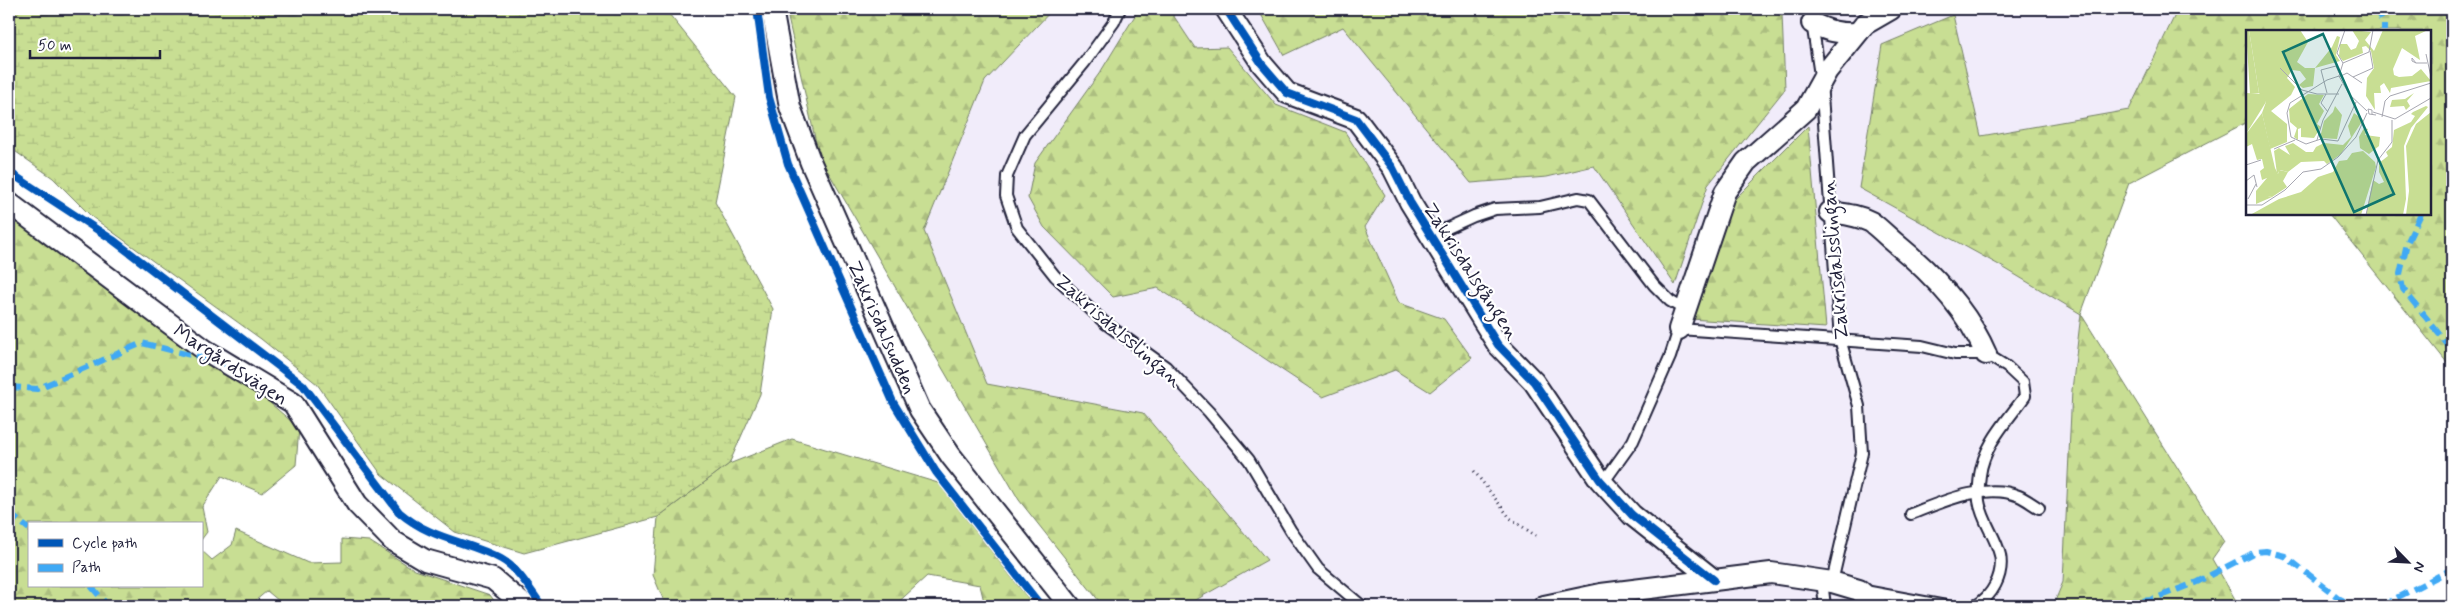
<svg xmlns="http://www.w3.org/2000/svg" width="2461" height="615" font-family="Mynerve,sans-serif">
	<defs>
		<pattern id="forest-firs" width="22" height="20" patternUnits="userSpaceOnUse" patternTransform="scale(1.25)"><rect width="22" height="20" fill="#c8de93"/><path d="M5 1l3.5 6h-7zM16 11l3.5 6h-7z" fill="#acbe80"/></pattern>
		<pattern id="wetland-marsh" width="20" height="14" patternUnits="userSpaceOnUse" patternTransform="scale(1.25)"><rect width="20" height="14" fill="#c8de93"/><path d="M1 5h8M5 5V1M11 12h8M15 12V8" fill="none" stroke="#acbe80"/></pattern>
	</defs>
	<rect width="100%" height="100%" fill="#fff"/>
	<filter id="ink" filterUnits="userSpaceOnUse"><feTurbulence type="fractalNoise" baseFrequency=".02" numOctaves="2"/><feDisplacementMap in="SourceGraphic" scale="10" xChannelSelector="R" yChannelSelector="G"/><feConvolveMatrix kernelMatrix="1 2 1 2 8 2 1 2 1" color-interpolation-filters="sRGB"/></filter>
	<g filter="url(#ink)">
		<!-- built -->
		<path fill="#f1ecfa" d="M1053,9H1139L1101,71L1113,297L1158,288L1323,397L1395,370L1444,319L1399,304L1365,227L1345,133L1276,105L1227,47L1195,48L1169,9H1258L1284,55L1343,27L1471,183L1547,177L1594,166L1675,284L1708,185L1785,89L1782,14L1777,9H2174L2176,12L2129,110L1980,136L1953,15L1882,45L1859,188L1999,265L2081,314L2072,390L2063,582L2053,606H1185L1267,560L1143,413L987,384L924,231L985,81Z"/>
		<!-- forest -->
		<g fill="url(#forest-firs)" stroke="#758067">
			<path d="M786,9H1053L985,81L924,231L987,384L1143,413L1267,560L1185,606H1103L1019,500L819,156Z"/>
			<path d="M1139,9H1169L1195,48L1227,47L1276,105L1345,132L1385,195L1365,227L1399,303L1444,319L1472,358L1430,392L1395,370L1323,397L1158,288L1113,297L1044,227L1028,198L1035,163L1101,71Z"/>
			<path d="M1258,9H1777L1782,14L1785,89L1708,185L1675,285L1594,166L1547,177L1471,183L1343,27L1284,55Z"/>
			<path d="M2174,9H2452V369L2329,214H2430V31H2247V122L2129,183L2081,314L2224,542L2212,559L2239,606H2053L2063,582L2072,390L2081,314L1999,265L1859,188L1882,45L1953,15L1981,136L2129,110L2176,13Z"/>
			<path d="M1808,126L1826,328L1690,319L1733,201Z"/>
			<path d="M9,214L173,338L263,397L299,428L296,465L262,493L222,476L202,507L207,532L201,540V524H29V586H201V550L212,560L232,545L236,531L308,563L342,562V539L369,541L415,570L490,595L498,606H285L267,591L249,606H9Z"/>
			<path d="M792,439L938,483L1030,601L1026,606H985L980,585L927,576L894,606H666L653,575L658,517L729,464Z"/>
		</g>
		<!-- wetland -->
		<path fill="url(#wetland-marsh)" stroke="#758067" d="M9,9H665L736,97L715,202L773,309L760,394L729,464L658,517L524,553L455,532L381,474L317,384L261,339L92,217L53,178L9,147Z"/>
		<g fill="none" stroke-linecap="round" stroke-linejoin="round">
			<!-- service casing -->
			<g stroke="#22223b" stroke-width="14">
				<g id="service">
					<path d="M1120,9L1114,22L1085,62L1025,135L1007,176L1006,196L1017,228L1055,276L1105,323L1166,367L1209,412L1249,460L1291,531L1318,569L1362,606"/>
					<path d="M1810,9L1821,82L1840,339L1859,406L1862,453L1832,582"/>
					<path d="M1430,236L1474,216L1495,209L1540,207L1578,198L1589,200L1654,285L1670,301L1685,310"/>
					<path d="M1603,483L1633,441L1670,357L1679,329L1922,346L1955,354H1986L2007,367L2023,382L2025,396C2008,420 1984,444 1980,475C1979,483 1978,493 1979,501C1982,521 1996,537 2000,555C2004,575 1992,597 1975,606"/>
					<path d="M1911,514C1942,502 1985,482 2019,496C2026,499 2032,504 2039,508"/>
					<path d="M1822,581L1825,606"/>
					<path d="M1865,591L1946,606"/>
				</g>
			</g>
			<!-- minor casing -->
			<g stroke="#22223b" stroke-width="24">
				<g id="minor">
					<path d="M772,9L790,107L811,163L920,410L951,456L1070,606"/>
					<path d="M1226,9L1262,64L1287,93L1356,119L1393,168L1410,202L1498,345L1534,382L1600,480L1632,515L1714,580"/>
					<path d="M1812,23C1828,31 1839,34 1857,33"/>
					<path d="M9,203L205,350L293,403L357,504L393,541L425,560L493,579L525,606"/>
					<path d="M1830,212C1844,214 1858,215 1871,222C1879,228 1887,236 1894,242C1932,273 1967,309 1986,354"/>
					<path d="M1679,329L1725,192L1746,162L1806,109L1827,71L1865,24L1891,9"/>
					<path d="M1544,606L1601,594L1771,573L1832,582L1859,590L1877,606"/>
				</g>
			</g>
			<!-- path -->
			<path stroke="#22223b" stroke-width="3" stroke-dasharray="1 4" stroke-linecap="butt" d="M1474,471L1510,518L1536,536"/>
			<!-- service -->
			<use href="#service" stroke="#fff" stroke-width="10"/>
			<!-- minor -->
			<use href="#minor" stroke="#fff" stroke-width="20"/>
			<!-- quiet -->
			<g stroke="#3fa9f5" stroke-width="6" stroke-dasharray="12 6" stroke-linecap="butt">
				<path d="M2376,9L2384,25V31"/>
				<path d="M2421,214L2407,243L2400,274L2403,289L2452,350"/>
				<path d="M9,387L37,389L142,343L230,365"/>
				<path d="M9,513L29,529"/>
				<path d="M91,586L108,606"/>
				<path d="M2089,606L2151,600L2197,582L2255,552L2266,551L2285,556L2340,599L2354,606"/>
				<path d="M2381,606L2452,569"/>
			</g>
			<!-- cycleway casing -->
			<g stroke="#fff" stroke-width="11">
				<g id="cycleway">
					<path d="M757,9L769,97L788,164L893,402L936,472L1041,606"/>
					<path d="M1226,9L1262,64L1287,93L1356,119L1393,168L1410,202L1498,345L1534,382L1600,480L1632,515L1714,580"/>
					<path d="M9,172L113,240L303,385L399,512C433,541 466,540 501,559C518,568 531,591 542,606"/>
				</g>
			</g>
			<!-- cycleway -->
			<use href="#cycleway" stroke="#0057b8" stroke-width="8"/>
		</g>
	</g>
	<g text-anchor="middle" stroke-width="4.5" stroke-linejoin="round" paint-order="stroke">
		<!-- street labels -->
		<g font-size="20" fill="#22223b" stroke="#fff">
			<text transform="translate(1834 260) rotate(-95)" y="7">Zakrisdalsslingan</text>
			<text transform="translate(1472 271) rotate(57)" y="7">Zakrisdalsgången</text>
			<text transform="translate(883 327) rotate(66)" y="7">Zakrisdalsudden</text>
			<text transform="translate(1119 330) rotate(41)" y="7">Zakrisdalsslingan</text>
			<text transform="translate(231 364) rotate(33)" y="7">Margårdsvägen</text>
		</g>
	</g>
	<!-- overview -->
	<g transform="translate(2246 30)">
		<rect width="185" height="185" fill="#fff"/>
		<path d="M0,0H3L13,63L4,64ZM16,83L29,138L32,144L33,140L42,142L37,151L41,157L26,167L22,166L21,148L16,150L14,141L18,138L16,129L11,130L6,114L0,117V104Z" fill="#c8de93"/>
		<path d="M3,0H54L62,12L51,32L59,38H69L86,17L91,6L94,7L90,25L94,31L69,38L67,56L57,58L53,55L60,49L54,41L46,40L41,48L49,57L45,65L25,81L41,94V112L24,119L16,83L20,72L13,63ZM106,0L125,2L119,10L128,21L137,0H182L169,6L174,30L156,18L147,39L148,45L153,47L166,46L175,39L185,51L145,58L144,63L138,53L134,56L135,63H128L129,80L120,66L121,48L128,38L125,21L120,16L116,17L117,23L97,31L93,26L94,14H101L105,20L110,18L113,11ZM168,63L161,71L164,76L160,80L158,76L144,77L146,70L159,69ZM62,64L78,65L73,74L78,81L71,94L75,97L68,108L55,107V98L52,99V110L48,107L51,98L44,92L43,79ZM89,76L96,85L91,109L74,108L78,91L87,82ZM180,76L182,77L165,98L158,116L160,169L157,185H120L127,150L133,154L138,152L133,142V133L142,126L140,122L146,117L148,100L165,92L169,86L165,84L167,82ZM185,82V185H160L163,161L160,116L170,94ZM108,83L117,90L95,124L81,134L78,131L55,132L42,142L34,140L31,144L28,121L33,118L44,125L39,116L47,113L60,122H67L70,117L78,113L97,115L105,107L102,96ZM118,98L122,99L119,105L134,107L133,116L123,124L114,118L113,107ZM21,148L24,150L22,166L26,167L10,174V161Z" fill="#c8de93"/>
		<path d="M0,63L17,64L20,72L0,104ZM117,121L129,132L130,137L115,185H4L33,169L55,162L72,147L87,142L93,131L101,130L106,123Z" fill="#c8de93"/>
		<path fill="none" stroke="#a7a7b1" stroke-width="1" d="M99,0L91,23L97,33L93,46L103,64L121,81M180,24L185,47M97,33L123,22L127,0M170,33L166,28V31L170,33H181M34,38L56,60L71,64H93M93,46L81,50L44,73L41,83L45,107L60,114L75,109L92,111L110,72M93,47L101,43L116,53M107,47L127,38L124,21M81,63L75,40L90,36L93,43M80,64L75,73L82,82M127,82L149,89L185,68M126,84V80L122,79L123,84L130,85M136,87L139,71L144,66L185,53M71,110L77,90L96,54M28,119L49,110M0,135L15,130M0,151L8,145L11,157M2,169L10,154M0,175H16L39,160L57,142L75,139L92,127L110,107L121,83M120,185L132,130L146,112V90"/>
		<path fill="#0f766e" fill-opacity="0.15" stroke="#0f766e" stroke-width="2.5" d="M77,4L148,164L108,182L37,22Z"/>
		<rect width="185" height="185" fill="none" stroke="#22223b" stroke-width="2.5"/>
	</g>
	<!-- margin -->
	<rect width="2461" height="615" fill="none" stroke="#fff" stroke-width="30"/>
	<rect x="15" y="15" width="2431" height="585" fill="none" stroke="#22223b" stroke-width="2" filter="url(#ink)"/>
	<!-- legend -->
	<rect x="28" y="522" width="175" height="65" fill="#ffffff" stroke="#a7a7b1"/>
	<rect x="38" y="539" width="25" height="8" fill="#0057b8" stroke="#a7a7b1"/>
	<text x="72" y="548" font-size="15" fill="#22223b">Cycle path</text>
	<rect x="38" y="564" width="25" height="8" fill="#3fa9f5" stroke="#a7a7b1"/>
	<text x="72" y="572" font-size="15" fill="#22223b">Path</text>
	<!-- north arrow -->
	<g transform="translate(2408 562) rotate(114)" stroke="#ffffff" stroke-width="4" paint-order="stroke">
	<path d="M0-4L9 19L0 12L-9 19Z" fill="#22223b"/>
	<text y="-8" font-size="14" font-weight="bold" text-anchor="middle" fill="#22223b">N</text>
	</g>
	<!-- scale -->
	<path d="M30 50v8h130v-8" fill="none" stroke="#22223b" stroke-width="2.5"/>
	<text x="38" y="50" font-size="15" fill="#22223b" stroke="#ffffff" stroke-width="4" paint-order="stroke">50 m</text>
</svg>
